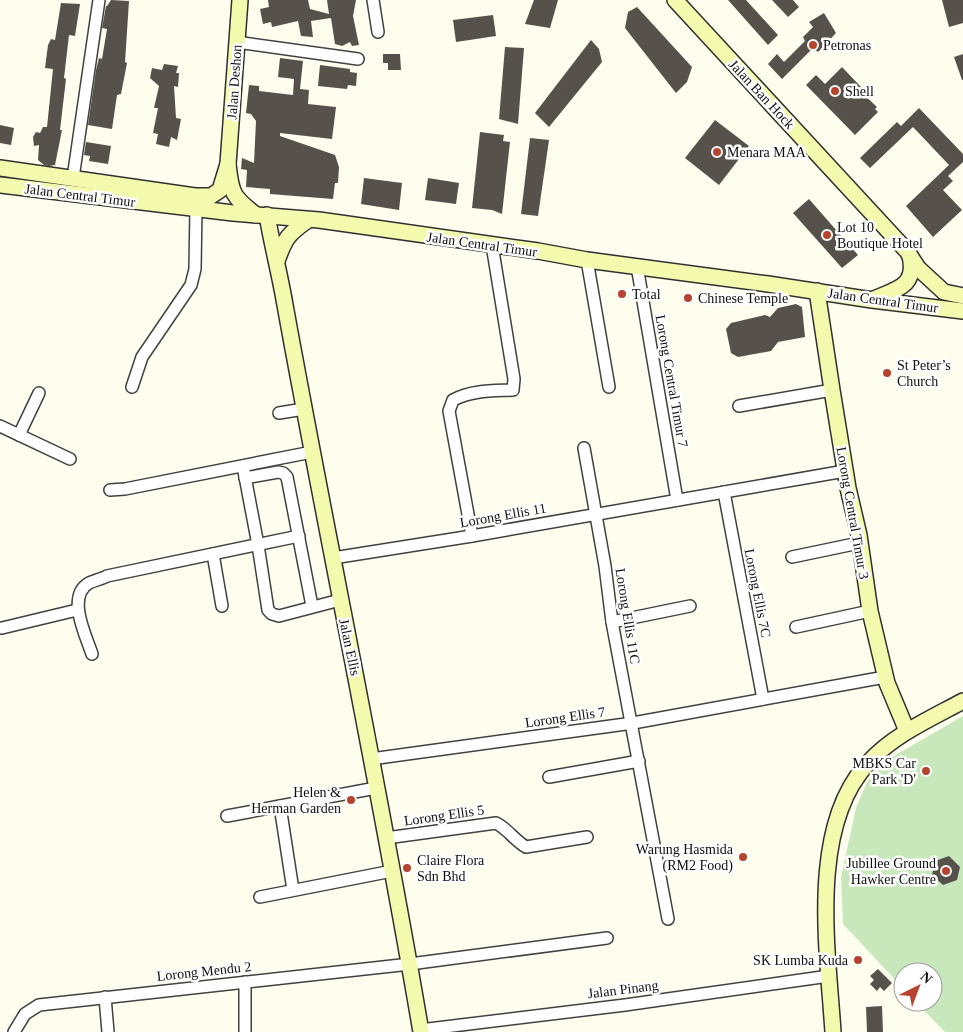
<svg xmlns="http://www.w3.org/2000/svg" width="963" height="1032" font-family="Georgia,serif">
	<rect width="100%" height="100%" fill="#fefeef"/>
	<!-- green -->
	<path fill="#c8e7bb" d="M963,716V1032H945L916,1002H933V972H903V988L843,924L841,877L856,808L867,782L887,760Z"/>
	<!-- building -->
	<g fill="#56514b">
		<path d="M111,0L129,1L125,62L127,63L121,94L117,95L112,129L88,125L96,70L99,58L102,59L107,29L102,28L106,6H107Z"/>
		<path d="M268,0H308L310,9L329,14L327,0H356L353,16L359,45L352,46L350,42L342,46L335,44L331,18L311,21L313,37L301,36L298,21L272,27L271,22L263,24L260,9L269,7Z"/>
		<path d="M534,0H558L550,28L525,24Z"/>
		<path d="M728,0H746L778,35L768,45Z"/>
		<path d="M772,0H793L799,7L788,17Z"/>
		<path d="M942,0H963V23L949,27Z"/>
		<path d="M61,3L80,4L75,36L69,35L64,78L66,79L60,130H62L55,165L49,166L44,165L38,160L39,145L34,146L33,137L36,132L40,133L43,127H47L53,69L45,68L48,45L51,39L55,40Z"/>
		<path d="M637,7L692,67L687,82L676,93L625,28L628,12Z"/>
		<path d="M824,13L836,33L818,52L813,48L782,79L768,64L777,54L784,62L805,41L803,37L813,27L809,22Z"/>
		<path d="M493,15L496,36L456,42L453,20Z"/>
		<path d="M591,40L599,49L602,62L549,127L535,113Z"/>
		<path d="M505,47L524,48L518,124L499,119Z"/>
		<path d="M383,54H400L401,70H388V63H383Z"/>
		<path d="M963,54V80H962L954,57Z"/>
		<path d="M280,58L303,61L300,89L309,90L308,104L336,107L332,139L280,133V136L335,155L339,167L338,183H335L333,199L270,194V189L246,187L247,170L241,169L242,158L254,163L256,121L251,114L246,113L249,85L259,86V91L293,95L294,79L278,77Z"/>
		<path d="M164,64L178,66L176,73H179L178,87L174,86L176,118L181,119L177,140L171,137L169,147L156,144L158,134L153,133L158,108H154L159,86L150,78L152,68L162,70Z"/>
		<path d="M320,65L350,69V72L357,73L356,86L348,85L347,89L318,86Z"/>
		<path d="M842,67L861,87L858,89L877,107L875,109L878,112L855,135L806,85L816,75L825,84Z"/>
		<path d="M919,108L963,154V162L948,176L953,181L943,190L962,210L933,237L906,206L949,165L913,127L870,168L860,158L897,122L901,126Z"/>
		<path d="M715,120L749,146L719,185L685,158Z"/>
		<path d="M0,125L14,128L11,145L0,143Z"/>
		<path d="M480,132L504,135L503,141L510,142L502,214L492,210L472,208Z"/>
		<path d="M530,138L549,140L538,216L521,214Z"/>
		<path d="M86,142L111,146L108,164L89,161L90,156L84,155Z"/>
		<path d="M364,178L402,183L399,210L361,204Z"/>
		<path d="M428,178L459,183L456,204L425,200Z"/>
		<path d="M809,199L858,255L842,268L793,213Z"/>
		<path d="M796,304L802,307L805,337L778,342L771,351L738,357L731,353L726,329L731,323L765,315L770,317L778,308Z"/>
		<path d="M949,856L960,867L957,880L943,885L932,875L935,861Z"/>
		<path d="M878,969L892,983L884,991L880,987L877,991L870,984L874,980L870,976Z"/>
		<path d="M882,1006L883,1032H867L866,1007Z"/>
	</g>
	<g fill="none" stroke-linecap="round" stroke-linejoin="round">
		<!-- street casing -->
		<g stroke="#414141" stroke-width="14">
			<g id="street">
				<path d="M373,0L378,32"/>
				<path d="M236,42L358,59"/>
				<path d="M73,178L99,0"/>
				<path d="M587,260L609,387"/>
				<path d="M637,266L677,500"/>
				<path d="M132,387L142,357L191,285L195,269L196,208"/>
				<path d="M739,406L832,390"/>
				<path d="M279,413L304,409"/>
				<path d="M0,426L70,459"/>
				<path d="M19,435L39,393"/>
				<path d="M584,448L605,566L612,622L668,919"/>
				<path d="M243,466L258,545L268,610L272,614L279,616L340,600"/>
				<path d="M245,478L278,472L283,473L287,477L312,606"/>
				<path d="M110,490L125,489L312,452"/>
				<path d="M724,492L763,699"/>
				<path d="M472,536L449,411L453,400C472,390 493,391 513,390L514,379L492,245"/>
				<path d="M213,554L222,606"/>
				<path d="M792,557L859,543"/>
				<path d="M333,558L472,536L845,471"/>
				<path d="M612,622L690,606"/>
				<path d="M796,627L870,611"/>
				<path d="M2,628L77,610"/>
				<path d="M92,654C86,636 66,596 89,583C95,580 102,579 107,576L299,536"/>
				<path d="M371,759L633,723L885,677"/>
				<path d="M549,777L639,761"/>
				<path d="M280,806L293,890"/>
				<path d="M227,816L376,788"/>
				<path d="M386,838L496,823C508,829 515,841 526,847L587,837"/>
				<path d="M260,897L392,871"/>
				<path d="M105,997L108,1032"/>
				<path d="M420,1030L625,1005L829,976"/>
				<path d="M14,1032L25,1014L39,1005L410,964L607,938"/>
				<path d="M245,1032V982"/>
			</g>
		</g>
		<!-- secondary casing -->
		<g stroke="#303030" stroke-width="18">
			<g id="secondary">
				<path d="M240,0L228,164C231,194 233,197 256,215"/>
				<path d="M675,0L907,251L918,268L944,292L963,296"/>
				<path d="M0,168L195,196H211L220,190L228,164"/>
				<path d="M0,185L233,213L319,220L538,251L587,260L768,284L872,300L963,311"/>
				<path d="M267,215C272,245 280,275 285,305C329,548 380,789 421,1032"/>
				<path d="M277,261C285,238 288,234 308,220"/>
				<path d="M817,291L832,390L848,488L859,535L870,611L887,683L907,731"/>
				<path d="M874,299C897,289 917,286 910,256"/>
				<path d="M833,1032C828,952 808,827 868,763C893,735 930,719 963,701"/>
			</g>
		</g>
		<!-- street -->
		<use href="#street" stroke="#fff" stroke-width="11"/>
		<!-- secondary -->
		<use href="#secondary" stroke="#f3faae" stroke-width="15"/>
	</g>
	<!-- markers -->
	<g fill="#b6432d" stroke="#fff" stroke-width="2">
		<circle cx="813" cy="45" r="5"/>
		<circle cx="835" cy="91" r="5"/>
		<circle cx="717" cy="152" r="5"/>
		<circle cx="827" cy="235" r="5"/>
		<circle cx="622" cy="294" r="5"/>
		<circle cx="688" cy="298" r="5"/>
		<circle cx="887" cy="373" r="5"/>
		<circle cx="926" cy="771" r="5"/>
		<circle cx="351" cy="800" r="5"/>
		<circle cx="743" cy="857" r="5"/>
		<circle cx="407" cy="868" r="5"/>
		<circle cx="946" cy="871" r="5"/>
		<circle cx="858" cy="960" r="5"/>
	</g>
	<g text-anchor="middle" stroke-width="5" stroke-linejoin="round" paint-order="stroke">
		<!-- poi labels -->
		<g font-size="14" fill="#0e0e0e" stroke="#fff" text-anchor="start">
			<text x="823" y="50">Petronas</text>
			<text x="845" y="96">Shell</text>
			<text x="727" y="157">Menara MAA</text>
			<text x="837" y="232">Lot 10<tspan x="837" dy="16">Boutique Hotel</tspan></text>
			<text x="632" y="299">Total</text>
			<text x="698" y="303">Chinese Temple</text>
			<text x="897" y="370">St Peter’s<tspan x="897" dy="16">Church</tspan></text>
			<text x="916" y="768" text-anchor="end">MBKS Car<tspan x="916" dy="16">Park 'D'</tspan></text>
			<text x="341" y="797" text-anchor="end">Helen &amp;<tspan x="341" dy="16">Herman Garden</tspan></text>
			<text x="733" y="854" text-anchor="end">Warung Hasmida<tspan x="733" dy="16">(RM2 Food)</tspan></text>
			<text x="417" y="865">Claire Flora<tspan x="417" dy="16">Sdn Bhd</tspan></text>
			<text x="936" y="868" text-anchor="end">Jubillee Ground<tspan x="936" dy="16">Hawker Centre</tspan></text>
			<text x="848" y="965" text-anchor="end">SK Lumba Kuda</text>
		</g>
		<!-- street labels -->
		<g font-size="14" fill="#0e0e0e" stroke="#fff">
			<text transform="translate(234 82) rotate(-86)" y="5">Jalan Deshon</text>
			<text transform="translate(762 94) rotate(47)" y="5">Jalan Ban Hock</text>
			<text transform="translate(80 195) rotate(7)" y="5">Jalan Central Timur</text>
			<text transform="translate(482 244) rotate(8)" y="5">Jalan Central Timur</text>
			<text transform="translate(883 300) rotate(8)" y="5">Jalan Central Timur</text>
			<text transform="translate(672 381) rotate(80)" y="5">Lorong Central Timur 7</text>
			<text transform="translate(853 513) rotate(80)" y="5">Lorong Central Timur 3</text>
			<text transform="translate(503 515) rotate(-10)" y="5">Lorong Ellis 11</text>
			<text transform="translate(758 593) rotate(79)" y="5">Lorong Ellis 7C</text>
			<text transform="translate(628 616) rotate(81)" y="5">Lorong Ellis 11C</text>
			<text transform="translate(350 647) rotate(78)" y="5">Jalan Ellis</text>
			<text transform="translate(565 717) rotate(-8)" y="5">Lorong Ellis 7</text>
			<text transform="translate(444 815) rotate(-8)" y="5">Lorong Ellis 5</text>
			<text transform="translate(204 971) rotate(-6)" y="5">Lorong Mendu 2</text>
			<text transform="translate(623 989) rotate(-7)" y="5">Jalan Pinang</text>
		</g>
	</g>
	<!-- north arrow -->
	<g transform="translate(918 987) rotate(42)"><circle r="24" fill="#ffffff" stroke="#9f9f9f"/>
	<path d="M0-4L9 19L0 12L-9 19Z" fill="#b6432d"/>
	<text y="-8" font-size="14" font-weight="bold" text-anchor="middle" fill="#0e0e0e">N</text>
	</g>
</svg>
